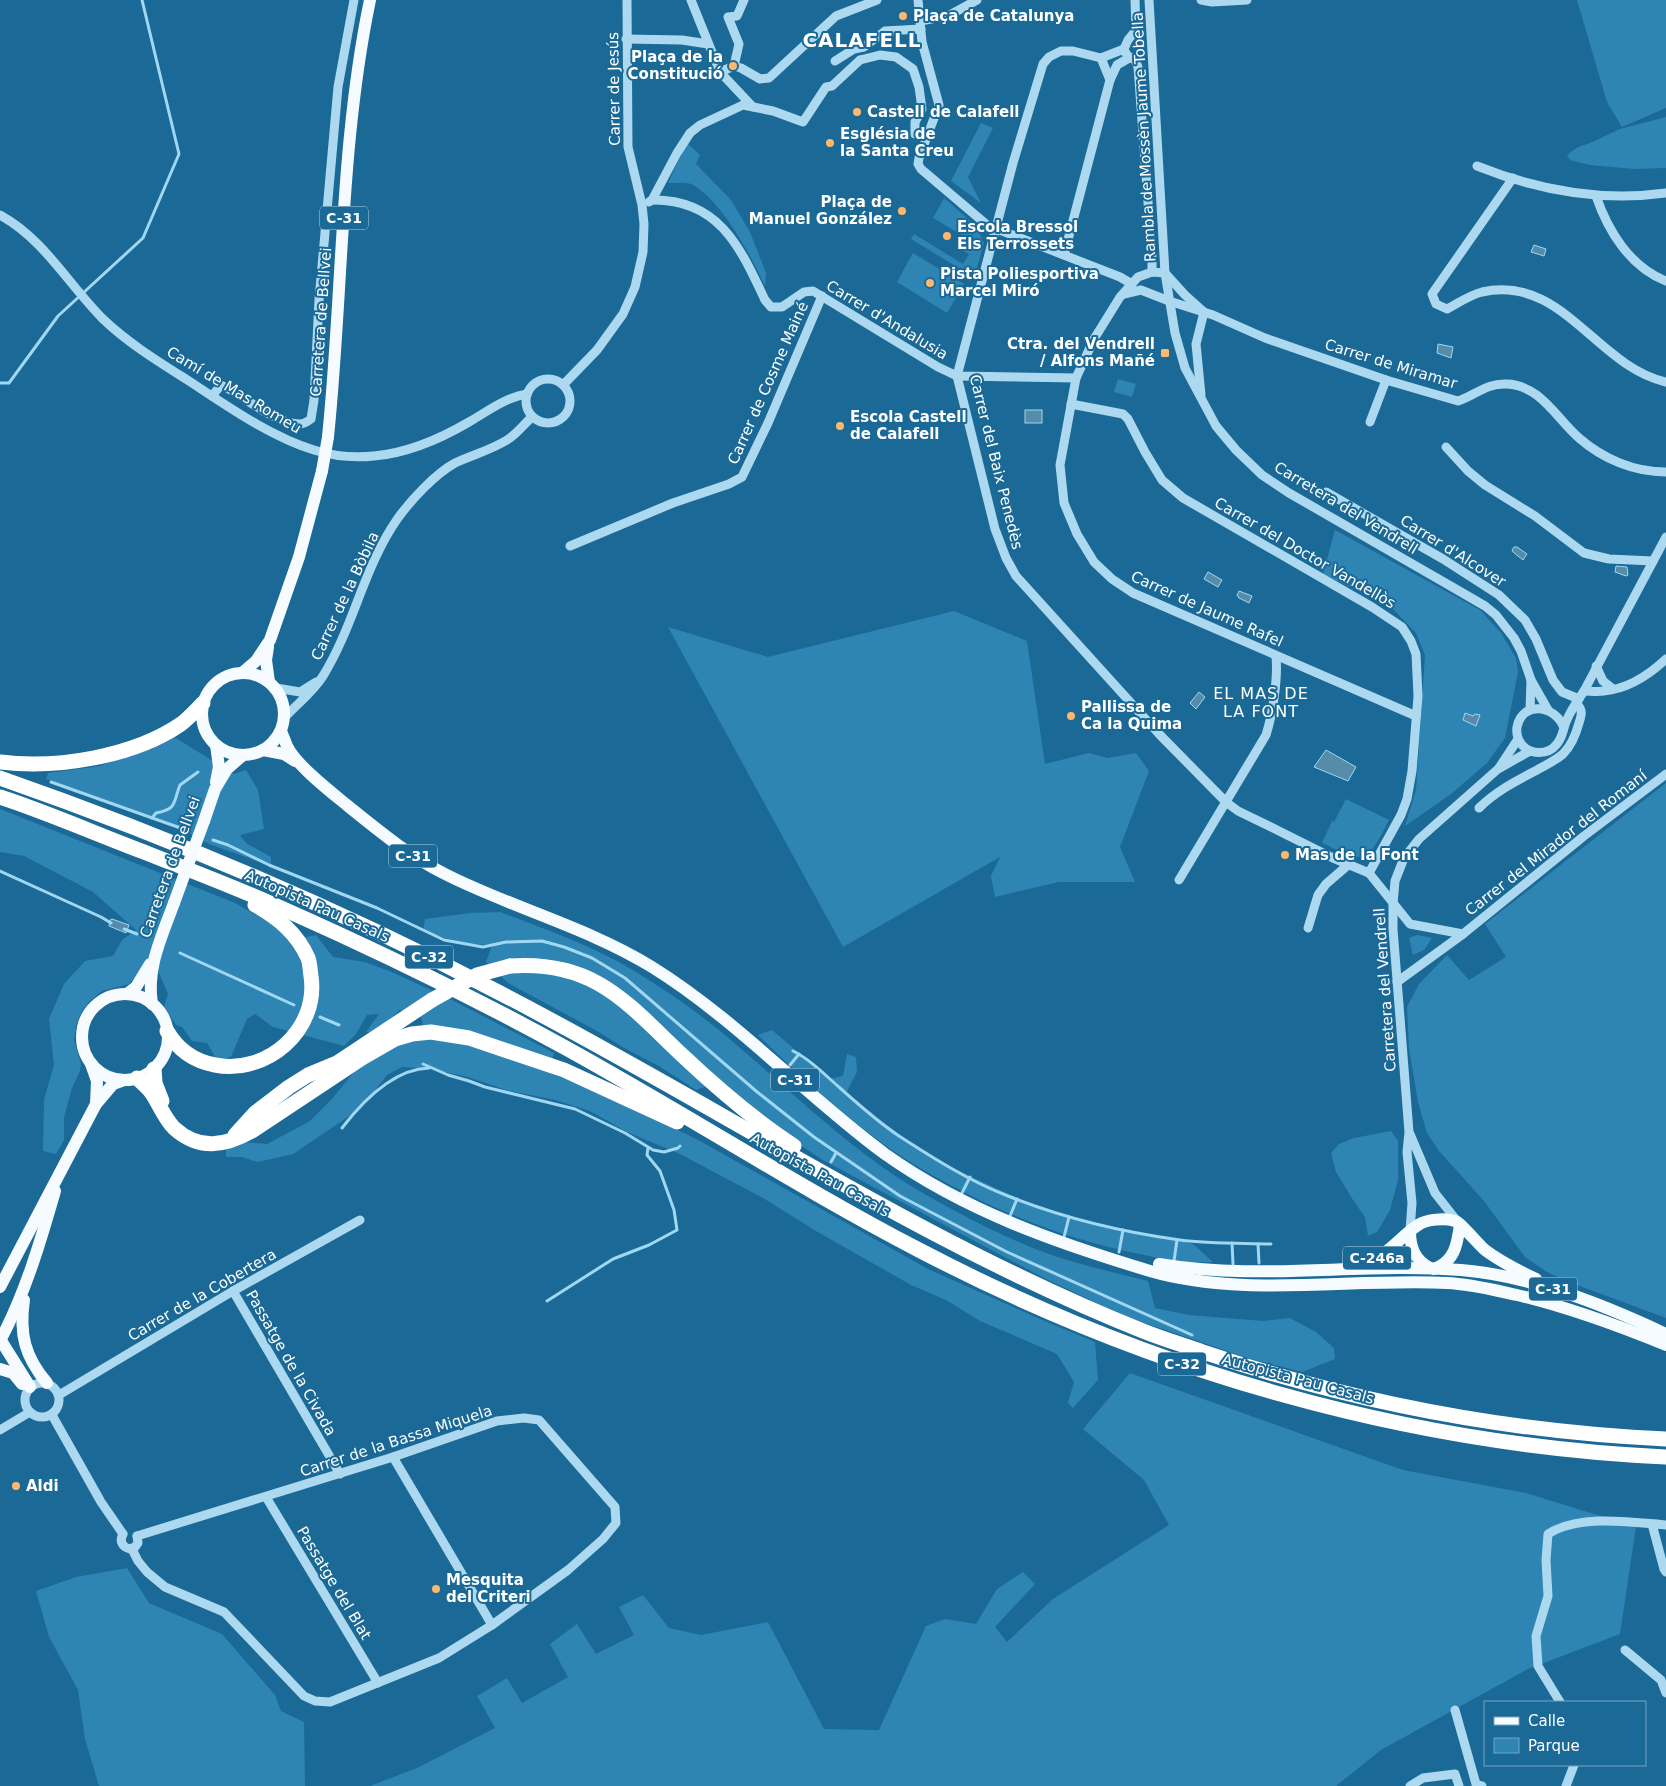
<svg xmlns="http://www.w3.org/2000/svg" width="1666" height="1786" font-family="'DejaVu Sans',sans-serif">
	<rect width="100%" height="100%" fill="#1a6996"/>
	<!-- green -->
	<g fill="#2e85b4">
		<path d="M1577,0H1666V108L1622,127L1607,102Z"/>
		<path d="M1666,117V168L1634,169L1590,165L1570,160L1567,155L1578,147L1590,143L1620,129Z"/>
		<path d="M981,123L993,128L968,177L981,203L951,181Z"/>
		<path d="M688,144L700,155L696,164L731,200L750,232L766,273L765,286C751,256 721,199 691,184C685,182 675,183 668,183L682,153Z"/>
		<path d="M944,198L976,226L984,243L975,275L967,273L911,239L914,234L963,264L969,254L958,248L965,237L933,218Z"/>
		<path d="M913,253L964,284L947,313L897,282Z"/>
		<path d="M1118,379L1136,384L1132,397L1114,392Z"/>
		<path d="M1335,530L1480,610L1501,633L1516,658L1518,672L1505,738L1487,763L1451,794L1405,826L1416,790L1425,655L1416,633L1391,607L1323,574Z"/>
		<path d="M954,611L1027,641L1045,764L1089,753L1108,758L1136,753L1149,771L1120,847L1135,882H1059L995,897L991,876L1000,857L843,947L668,627L768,657Z"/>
		<path d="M174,737L234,774L246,770L258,790L264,829L240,835L246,843L271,857V866L209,844L180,828L46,779L48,773L100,766Z"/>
		<path d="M1666,783V1318L1569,1282L1547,1272L1525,1257L1484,1201L1439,1151L1427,1133L1418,1102L1409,1049L1407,1007L1419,984L1447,955L1469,980L1506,957L1485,924Z"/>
		<path d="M1346,799L1389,820C1366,865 1366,864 1322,843L1332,821L1334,822Z"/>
		<path d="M0,809L235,903L279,928L290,940L316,935L333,957L365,962L394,973L452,1000L554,1053L549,1072L654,1118L700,1141L928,1269L1040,1319L1095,1342L1098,1380L1073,1408L1068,1403L1074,1382L1057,1354L980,1321L946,1300L911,1285L816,1231L763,1198L678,1153L627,1132L590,1111L555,1100L506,1090L468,1077L430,1069L402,1067L387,1075L373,1093L348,1117L293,1154L258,1162L242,1157H226V1149L243,1142L267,1144L310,1121L331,1100L359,1066L424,1028L421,1017L400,1010L375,1033L366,1032L379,1014L367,1015L356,1034L344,1046L273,1027L255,1014L247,1019L231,1057L217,1060L207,1043L192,1041L182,1027L176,1025L164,1007L168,994L159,973H139L129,984L102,991L90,1001L82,1011L76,1026L74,1040L81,1064L80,1071L72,1088L64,1117V1140L56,1154L43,1151L44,1100L54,1065L49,1019L64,984L85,961L113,956L122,940L136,930L93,892L24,856L0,852Z"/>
		<path d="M500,912C540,927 581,942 619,962C654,982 688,1005 719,1030C784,1084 843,1145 916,1189C952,1210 990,1230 1028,1246C1066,1262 1108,1271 1148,1281L1155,1308L1189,1315L1263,1321L1290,1318L1316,1332L1334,1348L1335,1359L1302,1372L1251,1359L1124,1316L1042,1277L821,1159L793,1140L719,1082L696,1090L659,1066L624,1048L597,1031L508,983L486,962L492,945C466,944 447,940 423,931L425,919L470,913Z"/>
		<path d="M1417,935L1432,938L1424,950L1413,955L1409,938Z"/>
		<path d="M772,1030L830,1079L843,1076L847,1054L856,1057L857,1072L846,1093L864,1109L931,1157L978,1180L1022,1200L1085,1221L1193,1244L1213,1262C1201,1262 1188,1263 1176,1261C1163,1260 1151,1256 1139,1254C1059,1238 985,1207 915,1165C859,1130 805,1081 758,1035Z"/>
		<path d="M1391,1131L1398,1141V1180L1390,1210L1377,1232L1368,1236L1365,1217L1353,1200L1336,1172L1331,1153L1339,1144L1354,1138Z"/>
		<path d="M1130,1373L1403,1470L1526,1493L1636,1527L1620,1634L1528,1669L1381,1750L1336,1786H370L417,1768L495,1728L477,1696L507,1678L522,1703L568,1677L550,1644L577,1624L596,1654L634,1635L619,1607L643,1595L669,1628L701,1635L768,1622L824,1729L879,1730L926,1626L945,1619L976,1624L997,1589L1023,1572L1035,1584L995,1627L1007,1642L1053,1599L1169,1525L1144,1480L1083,1429Z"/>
		<path d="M127,1568L149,1603L222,1634L275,1695L281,1711L304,1722L305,1786H99L85,1739L78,1690L49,1637L36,1591L76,1577Z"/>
	</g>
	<!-- water -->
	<g fill="#568caa" stroke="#a0d7f2">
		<path d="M1534,245L1546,249L1544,256L1531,252Z"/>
		<path d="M1438,344L1453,347L1451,358L1437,353Z"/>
		<rect x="1025" y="410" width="17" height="13"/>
		<path d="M1514,547H1517L1527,554L1523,560L1513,552L1512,550Z"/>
		<path d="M1616,566L1627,567L1628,575L1626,576L1615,572Z"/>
		<path d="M1208,572L1222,580L1218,587L1204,579Z"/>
		<path d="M1239,591L1252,596L1249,603L1239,598L1237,595Z"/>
		<path d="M1199,692L1205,697L1196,709L1190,703Z"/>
		<path d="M1465,713L1473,716L1475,714L1480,715L1476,726L1463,720Z"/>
		<path d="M1326,750L1356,767L1348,781L1314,767Z"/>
		<path d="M112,919L129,925L126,933L109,926L110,920Z"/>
	</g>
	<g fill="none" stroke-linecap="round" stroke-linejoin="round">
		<!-- stream -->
		<g stroke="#a0d7f2" stroke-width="3">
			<path d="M0,383H9L58,316L143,238L179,154L142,0"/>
			<path d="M51,782L186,830"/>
			<path d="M152,818L156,813C178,809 173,802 180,785L198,772"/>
			<path d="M213,840L228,845L269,865L377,908L444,940L483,947L506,942L542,941L564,947L592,958L625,978L756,1091L814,1137L900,1196L1007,1252L1192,1335"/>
			<path d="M0,871L101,917L111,923"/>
			<path d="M124,929L137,934"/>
			<path d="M180,953L294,1005"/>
			<path d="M320,1017L339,1025"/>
			<path d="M793,1051C811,1060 825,1075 840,1088C859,1105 878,1122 899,1136C933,1158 971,1182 1008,1196C1063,1218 1122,1232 1180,1240C1210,1244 1241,1243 1271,1244"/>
			<path d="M423,1064L448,1075L469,1081L485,1087L575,1109L625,1133L653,1150L664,1152L678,1148L680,1146"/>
			<path d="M790,1065L799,1054"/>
			<path d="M342,1128C362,1102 394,1069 429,1068"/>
			<path d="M831,1162L836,1153"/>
			<path d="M962,1193L970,1177"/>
			<path d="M1010,1216L1017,1199"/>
			<path d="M1064,1237L1069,1217"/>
			<path d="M1232,1243L1233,1264"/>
			<path d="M1258,1244L1259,1263"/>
			<path d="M1119,1252L1123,1230"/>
			<path d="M1174,1261L1177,1240"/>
			<path d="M547,1301L613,1259L649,1245L677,1230L674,1210L660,1171L647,1155L648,1148"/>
		</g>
		<!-- minor -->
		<g stroke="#add9f0" stroke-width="9">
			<path d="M691,0L720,72L753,107"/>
			<path d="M918,0L922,42L939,105L919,158L918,164L921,169L987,225L1120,277L1132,284"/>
			<path d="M1135,0L1136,30L1128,40L1124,49C1126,55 1128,57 1135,60L1138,67L1152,256V272"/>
			<path d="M1149,0L1165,273L1175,333L1185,368L1216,426L1236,450L1262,475L1289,493L1454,588L1485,606L1496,615L1514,638L1521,651L1531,680L1548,710"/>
			<path d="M1201,0L1212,2L1247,0"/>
			<path d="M920,21L948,16L977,0"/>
			<path d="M626,39L682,40L708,44"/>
			<path d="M1124,49L1101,58L1073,51H1061L1049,57L1043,64L1013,163L957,376L995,529L1006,558L1016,576L1160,735L1226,802L1238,811L1275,829L1333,858L1369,873L1410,924L1463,934"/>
			<path d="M860,60L880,55L896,57L913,69L919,87L922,109L915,122V134L927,135"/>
			<path d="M835,61L854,49L864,47L885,31L921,29"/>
			<path d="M734,66L739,44L728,17L737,16L744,0"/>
			<path d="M720,72L734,66L741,68L760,79L769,78L836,16L877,0"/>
			<path d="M1110,80L1117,65L1129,58"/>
			<path d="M1477,166C1537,190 1601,202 1666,193"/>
			<path d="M1513,178L1432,294L1436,304L1447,309C1458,303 1470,295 1482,292C1562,274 1597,367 1666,382"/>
			<path d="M1596,196C1608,231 1630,267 1666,281"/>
			<path d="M652,200C719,199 740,247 765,300L771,307H782L804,292L813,291L938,367L957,376L1076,378"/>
			<path d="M649,202L652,200L677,153L690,133L700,125L743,105L773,111L803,122L826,87L832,86L860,60"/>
			<path d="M0,215C44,239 68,284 103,319C128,343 159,362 189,381C227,406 271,437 314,450C333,456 355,458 374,456C409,453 440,439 469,422C488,411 506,397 527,394"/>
			<path d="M1064,255L1110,80L1101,58"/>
			<path d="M1124,294L1141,290L1169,301L1213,315L1265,338L1386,380L1458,401C1476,395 1486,383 1507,384C1540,385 1557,419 1579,438C1603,459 1634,472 1666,472"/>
			<path d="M1204,312L1185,295L1165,273L1152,272L1138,277L1120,297L1094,339L1076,378L1060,465L1064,503L1077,534L1094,562L1112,579L1133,593L1416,716"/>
			<circle cx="548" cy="401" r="22"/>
			<path d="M563,385L597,350L623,314L635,287L643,252L644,224L642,205L628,147L627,0"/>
			<path d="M1201,395L1196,344L1204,312"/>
			<path d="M212,396L221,385C245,396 274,424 300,424C304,424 307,422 311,419L314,400L319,300L338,87L354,0"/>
			<path d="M1071,404L1123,414L1128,419L1145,452L1162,480L1183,498L1372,607L1402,627L1411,641L1416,654L1418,696L1412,771L1407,799L1401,815L1369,873"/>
			<path d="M1370,422L1386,380"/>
			<path d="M1446,447L1468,471L1485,485L1535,516L1584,553L1609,559L1653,561"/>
			<path d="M1326,492L1443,559L1499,595L1525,620L1536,639L1553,680L1562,692L1579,699"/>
			<path d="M570,546L673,503L729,484L742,477L768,423L822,296"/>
			<path d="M1596,666L1603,681L1613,689"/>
			<path d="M276,688L300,692L316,682"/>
			<path d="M1584,691C1590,691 1597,692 1604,691C1627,689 1649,675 1666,659"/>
			<path d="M1530,710L1531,680"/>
			<path d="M285,717C298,703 313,692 323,676C354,626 364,566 398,518C411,500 435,474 455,463C472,455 491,450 507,440C517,434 524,424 532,417"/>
			<path d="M1564,728C1556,705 1522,700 1517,727C1516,734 1518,740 1522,745C1531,755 1548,755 1556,745C1561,740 1562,735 1564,728C1567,715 1577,702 1584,691L1666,537"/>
			<path d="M1499,768L1518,739"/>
			<path d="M1479,808C1496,791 1516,781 1537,770C1546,765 1555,761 1563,754C1571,746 1576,734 1579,723C1582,714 1583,710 1576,703"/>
			<path d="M1179,880L1266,735C1273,713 1278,679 1276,656"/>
			<path d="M1308,928L1318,895L1326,884L1348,865"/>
			<path d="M1397,982L1463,934L1584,836L1666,774"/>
			<path d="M1410,1134L1435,1193L1457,1221"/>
			<path d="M1410,1231L1412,1203L1407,1152L1409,1132L1393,929V904L1395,881L1404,858L1419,839L1498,769L1530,751"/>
			<path d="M233,1291L340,1474"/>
			<circle cx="42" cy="1400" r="17"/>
			<path d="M59,1395L233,1291L360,1220"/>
			<path d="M52,1415L101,1502L123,1534"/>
			<path d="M0,1430L30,1412"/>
			<path d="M393,1457L492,1625"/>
			<path d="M266,1497L378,1683"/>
			<path d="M1652,1524L1664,1569L1666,1572"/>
			<path d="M123,1534C119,1541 122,1547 130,1549L135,1547L138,1543L137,1536"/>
			<path d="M132,1549L138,1561L147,1572L165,1587L224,1612L304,1696L315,1701L330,1702L439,1658L492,1625L568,1570L603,1539L616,1523L615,1507L539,1420L524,1418L497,1421L393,1457L137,1536"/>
			<path d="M1625,1650L1661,1680L1666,1693"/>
			<path d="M1560,1702L1538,1666L1536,1636L1548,1596L1546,1560L1548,1534C1579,1514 1631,1522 1666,1525"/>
			<path d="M1455,1710L1476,1784L1482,1786"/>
			<path d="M1410,1786L1423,1778L1455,1774L1459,1786"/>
			<path d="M1566,1786L1574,1765"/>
		</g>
		<!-- major -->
		<g stroke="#f6fbff" stroke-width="12">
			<path d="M328,437C343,291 340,144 370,0"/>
			<path d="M268,647L266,660L269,682"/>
			<circle cx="243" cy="714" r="41"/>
			<path d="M242,673L256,661L270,640L299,557L322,471"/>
			<path d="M281,731C283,736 285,741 287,746C296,765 331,792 348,806C379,831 409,856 445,874C512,908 587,927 652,967C737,1020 805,1095 885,1154C965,1211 1057,1243 1150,1271C1243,1298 1351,1278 1447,1283C1471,1284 1494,1290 1517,1295C1568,1307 1617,1325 1666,1345"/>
			<path d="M216,745L219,767L216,782"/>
			<path d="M263,750L284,754L295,761"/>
			<path d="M204,821L215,789L227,769L243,755"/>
			<path d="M127,994L136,987L150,964"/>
			<circle cx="125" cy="1037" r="43"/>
			<path d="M152,1004C146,968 162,936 174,903"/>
			<path d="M91,1064L97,1081L96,1104"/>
			<path d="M1410,1231C1410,1248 1415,1260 1430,1268"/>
			<path d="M1159,1264C1259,1281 1361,1262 1461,1270C1532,1276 1602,1304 1666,1334"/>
			<path d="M1358,1265C1386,1259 1396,1240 1418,1225C1427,1219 1445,1218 1455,1221C1460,1222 1479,1245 1485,1250C1501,1262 1517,1270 1536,1279"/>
			<path d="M1434,1269C1455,1261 1457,1245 1460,1225"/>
			<path d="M0,1287L96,1104L113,1084L124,1080"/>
			<path d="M24,1300C19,1334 25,1357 47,1383"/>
			<path d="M0,1339L30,1387"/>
			<path d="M0,1341C25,1294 40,1243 55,1191"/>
			<path d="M0,1369L13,1373L22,1384"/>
		</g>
		<!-- highway -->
		<g stroke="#fff" stroke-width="15">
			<path d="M0,762C56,769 133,757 181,724C189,718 196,710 203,703"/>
			<path d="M0,778C172,838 339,909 500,993C715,1104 918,1241 1143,1331C1163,1339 1183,1345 1203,1352C1352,1402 1509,1432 1666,1439"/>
			<path d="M0,797C49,813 96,834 144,852C189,870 235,887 279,907C376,950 471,996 564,1047C684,1113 798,1187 919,1250C1150,1371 1405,1445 1666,1457"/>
			<path d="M510,966C594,960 626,1002 682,1055C717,1088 754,1120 794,1146"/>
			<path d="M167,1031C178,1050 193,1061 215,1065C267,1075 319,1030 311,976C310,970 310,963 308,958C297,933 278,918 255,905"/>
			<path d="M154,1069L155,1083L162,1101"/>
			<path d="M137,1078C142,1083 147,1087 151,1092C159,1103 164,1118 174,1128C199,1151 225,1146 252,1131L362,1058L395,1039L412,1034L431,1032L469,1038L564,1070L677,1122"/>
			<path d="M235,1135L255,1113L289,1087L308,1075L337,1063L432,1000"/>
		</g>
		<!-- major-bridge -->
		<g stroke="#f6fbff" stroke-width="12">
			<path d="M322,471L328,437"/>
			<path d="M174,903L204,821"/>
		</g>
		<!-- highway-bridge -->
		<path stroke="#fff" stroke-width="15" d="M432,1000L477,975L510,966"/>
	</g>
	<!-- markers -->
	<g fill="#ffb76c" stroke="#1a6996" stroke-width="2">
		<circle cx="903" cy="16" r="5"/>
		<circle cx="733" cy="66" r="5"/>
		<circle cx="857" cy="112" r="5"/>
		<circle cx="830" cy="143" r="5"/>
		<circle cx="902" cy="211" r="5"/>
		<circle cx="947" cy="236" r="5"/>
		<circle cx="930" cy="283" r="5"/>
		<rect x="1160" y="348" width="10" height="10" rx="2.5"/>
		<circle cx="840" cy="426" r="5"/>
		<circle cx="1071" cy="716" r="5"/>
		<circle cx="1285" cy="855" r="5"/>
		<circle cx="16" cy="1486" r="5"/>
		<circle cx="436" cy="1589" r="5"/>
	</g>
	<g text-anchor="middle" stroke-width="4" stroke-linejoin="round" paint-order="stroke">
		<!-- shield labels -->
		<g fill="#1a6996" stroke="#bad2e0" stroke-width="1">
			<rect x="320" y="206.5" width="48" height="23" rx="4"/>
			<rect x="389" y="844.5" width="48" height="23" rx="4"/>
			<rect x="405" y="945.5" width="48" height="23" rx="4"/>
			<rect x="771" y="1068.5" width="48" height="23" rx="4"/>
			<rect x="1343" y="1246.5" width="68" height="23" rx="4"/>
			<rect x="1529" y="1277.5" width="48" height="23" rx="4"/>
			<rect x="1158" y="1352.5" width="48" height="23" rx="4"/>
		</g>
		<g font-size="14" font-weight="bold" fill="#fff">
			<text x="344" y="223">C-31</text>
			<text x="413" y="861">C-31</text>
			<text x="429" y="962">C-32</text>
			<text x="795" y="1085">C-31</text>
			<text x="1377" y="1263">C-246a</text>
			<text x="1553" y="1294">C-31</text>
			<text x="1182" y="1369">C-32</text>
		</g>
		<!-- poi labels -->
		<g font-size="15" font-weight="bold" fill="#fff" stroke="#1a6996" text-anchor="start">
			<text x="913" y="21">Plaça de Catalunya</text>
			<text x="723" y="62" text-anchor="end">Plaça de la<tspan x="723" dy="17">Constitució</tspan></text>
			<text x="867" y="117">Castell de Calafell</text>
			<text x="840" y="139">Església de<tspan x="840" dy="17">la Santa Creu</tspan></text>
			<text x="892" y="207" text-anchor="end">Plaça de<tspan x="892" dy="17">Manuel González</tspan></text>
			<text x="957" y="232">Escola Bressol<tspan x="957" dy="17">Els Terrossets</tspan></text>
			<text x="940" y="279">Pista Poliesportiva<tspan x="940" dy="17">Marcel Miró</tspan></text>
			<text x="1155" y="349" text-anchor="end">Ctra. del Vendrell<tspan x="1155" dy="17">/ Alfons Mañé</tspan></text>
			<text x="850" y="422">Escola Castell<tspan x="850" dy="17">de Calafell</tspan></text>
			<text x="1081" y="712">Pallissa de<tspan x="1081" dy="17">Ca la Quima</tspan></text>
			<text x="1295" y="860">Mas de la Font</text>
			<text x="26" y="1491">Aldi</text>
			<text x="446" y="1585">Mesquita<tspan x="446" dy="17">del Criteri</tspan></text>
		</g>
		<!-- street labels -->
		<g font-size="15" fill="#fff" stroke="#1a6996">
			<text transform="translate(614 89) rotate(-91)" y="5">Carrer de Jesús</text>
			<text transform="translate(1144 137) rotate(-93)" y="5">Rambla de Mossèn Jaume Tobella</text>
			<text transform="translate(887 320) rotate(31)" y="5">Carrer d'Andalusia</text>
			<text transform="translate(321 322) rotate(-86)" y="5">Carretera de Bellvei</text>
			<text transform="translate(1391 364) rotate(17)" y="5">Carrer de Miramar</text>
			<text transform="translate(768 383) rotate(-66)" y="5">Carrer de Cosme Mainé</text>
			<text transform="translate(234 390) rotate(31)" y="5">Camí de Mas Romeu</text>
			<text transform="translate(996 462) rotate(76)" y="5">Carrer del Baix Penedès</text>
			<text transform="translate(1346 508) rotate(31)" y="5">Carretera del Vendrell</text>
			<text transform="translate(1453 551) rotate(32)" y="5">Carrer d'Alcover</text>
			<text transform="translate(1305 553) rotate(30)" y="5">Carrer del Doctor Vandellòs</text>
			<text transform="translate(345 596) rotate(-65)" y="5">Carrer de la Bòbila</text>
			<text transform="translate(1207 609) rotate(24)" y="5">Carrer de Jaume Rafel</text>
			<text transform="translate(1556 843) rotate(-38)" y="5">Carrer del Mirador del Romaní</text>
			<text transform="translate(170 867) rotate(-70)" y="5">Carretera de Bellvei</text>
			<text transform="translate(317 906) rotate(24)" y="5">Autopista Pau Casals</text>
			<text transform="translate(1385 990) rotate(-94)" y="5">Carretera del Vendrell</text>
			<text transform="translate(820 1175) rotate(29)" y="5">Autopista Pau Casals</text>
			<text transform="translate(202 1295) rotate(-30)" y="5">Carrer de la Cobertera</text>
			<text transform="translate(291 1363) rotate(60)" y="5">Passatge de la Civada</text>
			<text transform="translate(1298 1379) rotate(15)" y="5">Autopista Pau Casals</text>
			<text transform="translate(396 1441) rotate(-18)" y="5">Carrer de la Bassa Miquela</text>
			<text transform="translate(334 1583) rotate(59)" y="5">Passatge del Blat</text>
		</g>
		<!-- neighbourhood labels -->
		<g font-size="16" letter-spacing="1" fill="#fff" stroke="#1a6996">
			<text x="1261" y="699">EL MAS DE<tspan x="1261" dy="18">LA FONT</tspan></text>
		</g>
		<!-- district labels -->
		<g font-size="20" font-weight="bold" letter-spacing="1" fill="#fff" stroke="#1a6996">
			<text x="862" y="47">CALAFELL</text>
		</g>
	</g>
	<!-- legend -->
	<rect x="1484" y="1701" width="162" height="65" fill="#1a6996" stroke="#76a5c0"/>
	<rect x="1494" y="1717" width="25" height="8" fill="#f6fbff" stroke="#76a5c0"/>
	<text x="1528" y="1726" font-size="15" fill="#ffffff">Calle</text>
	<rect x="1494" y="1738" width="25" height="15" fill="#2e85b4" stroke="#76a5c0"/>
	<text x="1528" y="1751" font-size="15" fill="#ffffff">Parque</text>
</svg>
